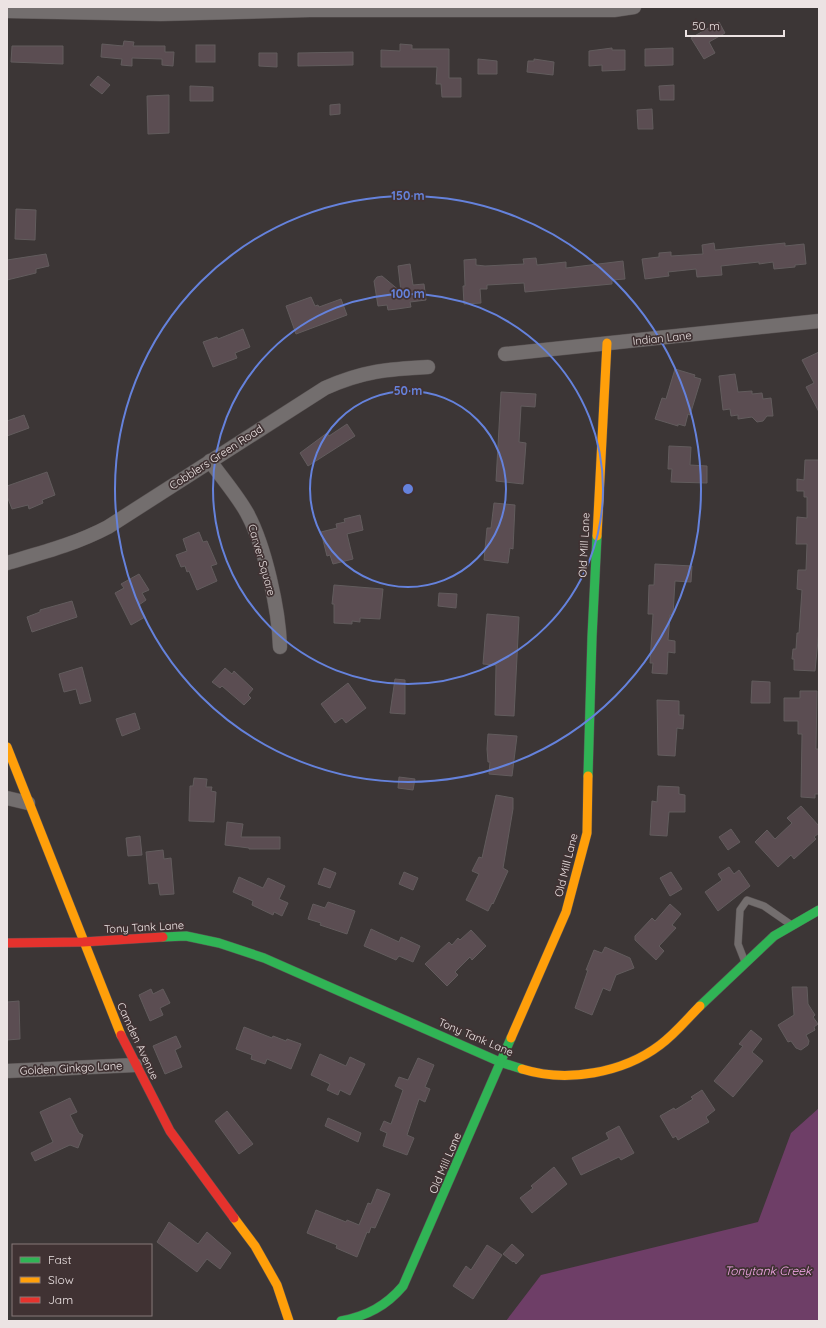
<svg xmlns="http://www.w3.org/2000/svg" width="826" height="1328" font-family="Quicksand,sans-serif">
	<rect width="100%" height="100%" fill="#3c3636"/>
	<!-- water -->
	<path fill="#6e3e67" d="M819,1108V1321H506L541,1275L758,1222L791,1133Z"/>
	<!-- building -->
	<g fill="#5b4d52" stroke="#625c5d">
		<path d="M719,22L725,33L709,42L715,53L704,59L691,38Z"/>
		<path d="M124,41L134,42L133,46H165V52H174L173,66L162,65V59L132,58V66L121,65L122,59L101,57L102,44L123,46Z"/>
		<path d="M400,44L412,45V49H449V78H461V97H442L441,84H436L437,67H381V50L400,51Z"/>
		<rect x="196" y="45" width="19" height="17"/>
		<path d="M12,46H63V64L11,62Z"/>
		<path d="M612,48V50H625V70L602,71V65L589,66V51Z"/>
		<path d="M673,48V65L645,66V49Z"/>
		<path d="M353,52V65L298,66V53Z"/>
		<path d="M259,53H277V67L259,66Z"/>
		<path d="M478,59L497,61V74H478Z"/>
		<path d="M534,59L554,62L553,75L527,72L528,61H534Z"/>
		<path d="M98,76L110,85L102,94L90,85Z"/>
		<path d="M674,85V100H660L659,86Z"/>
		<path d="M190,86L213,87V101H190Z"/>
		<path d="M169,95V133L148,134L147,96Z"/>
		<path d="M340,104V114L330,115V105Z"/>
		<path d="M652,109L653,129H638L637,110Z"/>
		<path d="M16,209L36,210L35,240L15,239Z"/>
		<path d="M714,243L715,250L785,243V246L804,244L806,264L795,265V267L774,269L773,262L759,264V262L721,266L722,275L697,277L696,269L668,272L669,276L645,279L642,259L659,257V253L671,252V256L703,254L702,245Z"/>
		<path d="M46,254L49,266L36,269V273L7,280V260Z"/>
		<path d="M536,258L537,265L566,262V268L623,261L625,279L612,280V284L525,292L524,283L487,285V289H480L481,303L464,304L463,286H465L464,260L476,259V265L485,266L524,264L523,259Z"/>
		<path d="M410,264L413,285L424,284L426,300L410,302L411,307L397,309L388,310L387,305L378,306L374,281L377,277L382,276L401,292L398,266Z"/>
		<path d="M311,297L315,306L318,305L319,307L341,299L347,315L296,334L286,306Z"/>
		<path d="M243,329L250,347L235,353L237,358L213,367L203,342L217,337L218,339Z"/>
		<path d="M819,352V412L806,387L814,383L802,360Z"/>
		<path d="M675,369L695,375L694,377L701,379L690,415L688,414L685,426L678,424V426L655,419L662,398L666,399Z"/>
		<path d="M735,374L738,392L752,391V394L762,393L763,399L771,398L773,416H767L763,421L757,422L752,417L738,419V415L731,416L730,409L723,410L719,376Z"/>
		<path d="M501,392L536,394L535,407L521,406L519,442L526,443L523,484L496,481Z"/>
		<path d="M24,415L29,428L7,436V421Z"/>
		<path d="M347,424L355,436L308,466L300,453L327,433L329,436Z"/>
		<path d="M669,446L691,447L690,465L707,466V483L671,482L672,469H668Z"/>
		<path d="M805,460H819V630L815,671L794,670V659H792L793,649H796L797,633H799L802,590L797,589L798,570H806L807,544H796L797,517L807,518V497H804V491H797V479L804,480Z"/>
		<path d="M47,472L55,495L42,500L43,503L29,509L28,505L12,509L7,496V486Z"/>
		<path d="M494,503L515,505L513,549L510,548L508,563L484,560L487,528H491Z"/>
		<path d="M360,515L363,530L347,534L353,559L333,564L330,555L327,556L321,532L337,528L336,524L345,522L344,519Z"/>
		<path d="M199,532L203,542L207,541L217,564L211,566L217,581L197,590L189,571L187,572L185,566L181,567L176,555L187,551L183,539Z"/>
		<path d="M655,564L692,566L691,582L675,581L673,615H670L668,640L675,641V653L668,652L667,674L652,673L653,663H650L653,614H648L649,585H654Z"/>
		<path d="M139,574L149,590L142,593L146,600L139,605L145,617L131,625L115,593L124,588L121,584Z"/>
		<path d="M334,585L383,589L380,619L360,618V622L352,621V624L334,623V604H332Z"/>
		<path d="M439,593L457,594L456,608L438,606Z"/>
		<path d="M72,601L77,617L32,632L27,617L40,612V610Z"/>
		<path d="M487,614L519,617L514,716L495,715L496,665L483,664Z"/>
		<path d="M82,667L91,701L80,704L76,689L64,692L59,674Z"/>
		<path d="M225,668L232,674L234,671L253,689L248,695L251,698L244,705L222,686L220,688L212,682Z"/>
		<path d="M395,679L405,680V714L390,713Z"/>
		<path d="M752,681L770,682V703H751Z"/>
		<path d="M348,683L366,708L346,723L342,718L335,723L321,704Z"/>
		<path d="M800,691H817L816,749H819V794H815V798L801,797L802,734H798V721H784V698H800Z"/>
		<path d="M657,700L679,701V715H684L683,729L677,728L675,756L658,755Z"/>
		<path d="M135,713L140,729L122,736L116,719Z"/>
		<path d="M488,734L517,736L512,776L489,774L490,762H488L487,749Z"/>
		<path d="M399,777L415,779L413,790L398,788Z"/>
		<path d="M194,778L207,779L206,787H212L211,791L216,792L214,822L189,821L190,786H193Z"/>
		<path d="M658,786L679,787V794L685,795V812H669L667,836L650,835L652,801L657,802Z"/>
		<path d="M496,795L513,798V809L503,868L508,871L493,904L492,903L488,911L466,900L479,874L472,871L479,857L482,858Z"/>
		<path d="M801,806L819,826V833L814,837L816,839L794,859L791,855L778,867L755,842L767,830L775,839L792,823L787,818Z"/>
		<path d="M227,822L243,824L241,837H280V849H249V848L225,845Z"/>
		<path d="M731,829L740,842L728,850L719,837Z"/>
		<path d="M140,836L142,855L128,856L126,838Z"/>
		<path d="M163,850L164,859L171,858L174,894L160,895L158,883L149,884L146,852Z"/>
		<path d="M729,867L734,874L739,870L750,886L718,911L705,892L722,880L718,874Z"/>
		<path d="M324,868L336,873L330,888L318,884Z"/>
		<path d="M404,872L418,878L413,890L399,884Z"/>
		<path d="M671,872L682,889L670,896L660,878Z"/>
		<path d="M239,877L263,888L268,878L285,886L279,899L288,903L282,916L274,912L273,915L252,905L253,901L233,892Z"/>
		<path d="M328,902L355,911L347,934L320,925L321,923L308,919L313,904L325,908Z"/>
		<path d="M670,904L681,914L672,925L676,928L659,946L664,951L656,960L635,940V936L652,918L655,921Z"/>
		<path d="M371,929L399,942L401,937L420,946L413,962L399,956L396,960L364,946Z"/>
		<path d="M471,930L486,946L472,960L470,957L455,972L458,975L447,986L425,964L449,942L452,945L458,938L460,940Z"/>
		<path d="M605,947L630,958L634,968L616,975L610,991L603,988L592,1015L575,1008L588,970H586L594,950L602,953Z"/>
		<path d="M792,987H807L808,1004L815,1015L813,1017L818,1024L814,1027L815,1030L806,1035L809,1041L808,1045L801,1050L796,1048L791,1041L788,1042L778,1025L794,1015Z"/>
		<path d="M151,989L153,994L163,989L170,1003L160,1008L163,1015L150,1021L139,995Z"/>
		<path d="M19,1001L20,1039L7,1040V1002Z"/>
		<path d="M244,1027L272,1038L273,1036L286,1041L287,1039L301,1044L291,1069L267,1059L265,1064L251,1059L252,1055L236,1049Z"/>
		<path d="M751,1030L762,1039L752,1052L763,1061L733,1097L714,1081L743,1046L739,1044Z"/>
		<path d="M176,1036L181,1047L175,1050L182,1067L165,1074L153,1046Z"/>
		<path d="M320,1054L346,1066L350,1057L365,1064L350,1095L340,1090L338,1095L327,1090L330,1084L311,1075Z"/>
		<path d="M418,1058L434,1065L425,1087L430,1089L425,1102L419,1099L407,1135L414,1138L407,1155L383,1146L387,1133L380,1130L384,1121L391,1124L403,1090L395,1086L399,1077L408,1080Z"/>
		<path d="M702,1090L715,1110L706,1117L709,1122L678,1140L676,1136L673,1138L660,1116L674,1108L675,1110L693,1099L691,1097Z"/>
		<path d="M70,1098L77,1112L70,1115L79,1133L83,1135L78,1148L70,1145L35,1161L31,1153L53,1142L40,1112Z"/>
		<path d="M227,1111L253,1144L239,1154L215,1121Z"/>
		<path d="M328,1118L361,1133L358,1142L325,1126Z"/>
		<path d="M619,1126L634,1153L621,1160L619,1157L581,1175L572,1158L609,1139L606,1133Z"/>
		<path d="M554,1167L567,1184L532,1213L520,1198L533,1188L531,1186Z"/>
		<path d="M377,1189L390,1194L375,1228L371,1227L369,1233L367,1232L357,1257L336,1248L337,1245L307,1233L316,1210L346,1222L347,1220L359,1225L368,1203L371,1204Z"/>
		<path d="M169,1222L198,1244L207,1232L231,1253L220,1269L207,1259L197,1272L157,1242Z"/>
		<path d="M512,1244L524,1255L516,1264L514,1261L513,1262L503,1254Z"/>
		<path d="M487,1245L502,1255L473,1299L453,1286L466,1266L471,1270Z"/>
	</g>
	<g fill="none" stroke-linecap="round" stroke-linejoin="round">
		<!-- lane casing -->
		<g stroke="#585252" stroke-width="8">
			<path id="lane" d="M745,962L738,944L740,910L747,900L764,906L790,924"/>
		</g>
		<!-- street casing -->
		<g stroke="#585252" stroke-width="15">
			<g id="street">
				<path d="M7,11L161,14L310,10H614L634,7"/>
				<path d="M505,354L819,321"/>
				<path d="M210,461C222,478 237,495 247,513C265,546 279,610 280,647"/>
				<path d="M7,563C41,553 76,544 108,527L325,388C363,371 388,369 428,367"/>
				<path d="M7,798L28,803"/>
				<path d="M7,1071L135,1065"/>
			</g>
		</g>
		<!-- fast casing -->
		<g stroke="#585252" stroke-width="10">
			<g id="fast">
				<path d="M588,776L592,637L597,536"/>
				<path d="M163,937L186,936L219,943L264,958L500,1062L522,1069"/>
				<path d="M700,1006L774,936L819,910"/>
				<path d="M341,1321C367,1316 386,1306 403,1286L511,1038"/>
			</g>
		</g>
		<!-- slow casing -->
		<g stroke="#585252" stroke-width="10">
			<g id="slow">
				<path d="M597,536L607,343"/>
				<path d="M7,747L121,1035"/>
				<path d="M511,1038L566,912L587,833L588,776"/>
				<path d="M522,1069C567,1083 623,1073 660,1045C675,1034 687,1019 700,1006"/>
				<path d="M234,1218L255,1246L277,1285L289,1321"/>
			</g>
		</g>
		<!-- jam casing -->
		<g stroke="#585252" stroke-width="10">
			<g id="jam">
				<path d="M7,943L83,942L163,937"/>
				<path d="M121,1035L170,1131L234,1218"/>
			</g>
		</g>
		<!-- lane -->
		<use href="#lane" stroke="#736e6e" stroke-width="7"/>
		<!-- street -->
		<use href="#street" stroke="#736e6e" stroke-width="14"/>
		<!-- fast -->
		<use href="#fast" stroke="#30b455" stroke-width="9"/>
		<!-- slow -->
		<use href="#slow" stroke="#ff9f0a" stroke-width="9"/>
		<!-- jam -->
		<use href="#jam" stroke="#e5322d" stroke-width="9"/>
	</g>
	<!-- distance rings -->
	<g fill="none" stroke="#6582dc" stroke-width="2">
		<circle cx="408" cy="489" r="98"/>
		<circle cx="408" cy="489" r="195"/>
		<circle cx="408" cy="489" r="293"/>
	</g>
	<g text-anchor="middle" stroke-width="3.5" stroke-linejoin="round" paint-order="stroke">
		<!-- street labels -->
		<g font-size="11" fill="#ece3e3" stroke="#403233">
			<text transform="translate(662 338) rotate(-6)" y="4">Indian Lane</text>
			<text transform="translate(216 457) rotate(-33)" y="4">Cobblers Green Road</text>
			<text transform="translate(584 545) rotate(-87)" y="4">Old Mill Lane</text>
			<text transform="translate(262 560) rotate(74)" y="4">Carver Square</text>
			<text transform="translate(566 865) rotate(-76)" y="4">Old Mill Lane</text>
			<text transform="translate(144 927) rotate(-3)" y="4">Tony Tank Lane</text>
			<text transform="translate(476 1037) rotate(23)" y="4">Tony Tank Lane</text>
			<text transform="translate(138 1041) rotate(65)" y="4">Camden Avenue</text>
			<text transform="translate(71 1068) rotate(-3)" y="4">Golden Ginkgo Lane</text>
			<text transform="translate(445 1163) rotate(-67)" y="4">Old Mill Lane</text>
		</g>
		<!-- water labels -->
		<g font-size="12" font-style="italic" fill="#f8aaec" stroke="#403233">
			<text x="768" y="1275">Tonytank Creek</text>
		</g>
	</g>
	<circle cx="408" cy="489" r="6" fill="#6582dc" stroke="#403233" stroke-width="2"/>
	<g font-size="12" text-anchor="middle" font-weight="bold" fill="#6582dc" stroke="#403233" stroke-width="3.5" stroke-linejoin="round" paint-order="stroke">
		<text x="408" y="200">150 m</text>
		<text x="408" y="298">100 m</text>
		<text x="408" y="395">50 m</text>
	</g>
	<!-- border -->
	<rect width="826" height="1328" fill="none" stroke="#ece3e3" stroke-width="16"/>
	<!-- legend -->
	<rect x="12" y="1244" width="140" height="72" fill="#403233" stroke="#857979"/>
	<rect x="20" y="1257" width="20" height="6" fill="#30b455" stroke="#857979"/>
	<text x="48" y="1264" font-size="12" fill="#ece3e3">Fast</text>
	<rect x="20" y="1277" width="20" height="6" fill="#ff9f0a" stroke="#857979"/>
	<text x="48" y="1284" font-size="12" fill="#ece3e3">Slow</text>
	<rect x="20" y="1297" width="20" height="6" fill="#e5322d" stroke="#857979"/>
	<text x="48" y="1304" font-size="12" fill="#ece3e3">Jam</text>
	<!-- scale -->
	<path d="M686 30v6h98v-6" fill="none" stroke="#ece3e3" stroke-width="2"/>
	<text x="692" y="30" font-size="12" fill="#ece3e3" stroke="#403233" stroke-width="3" paint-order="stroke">50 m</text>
</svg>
